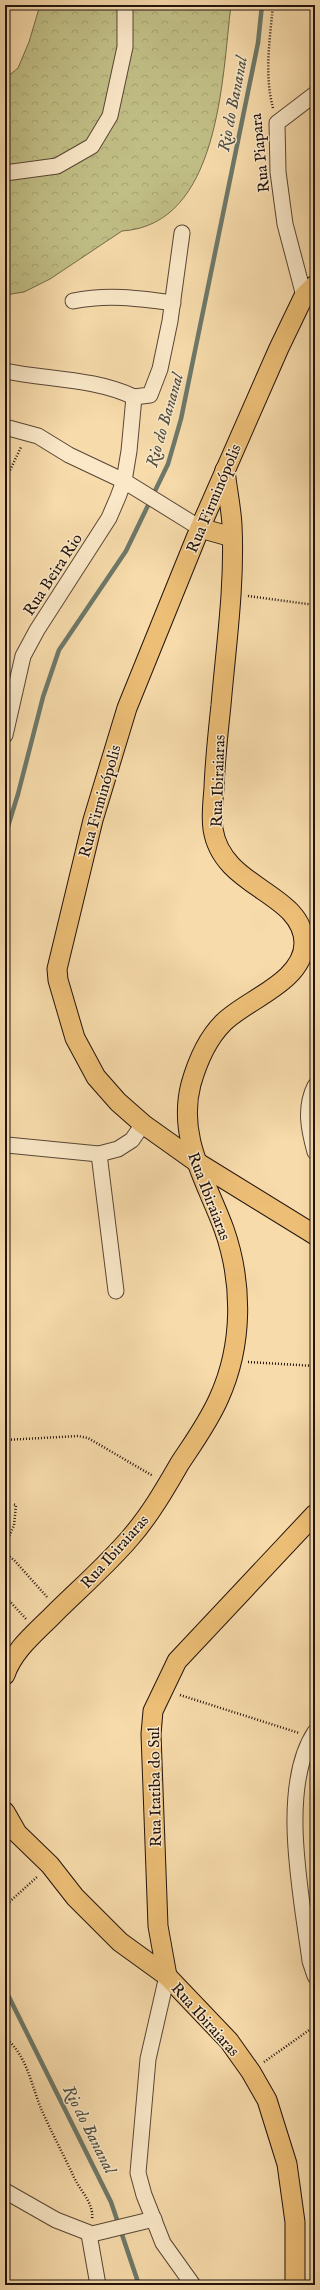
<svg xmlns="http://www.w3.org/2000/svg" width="320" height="2290" font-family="'IM FELL English',serif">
	<defs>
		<pattern id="forest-crowns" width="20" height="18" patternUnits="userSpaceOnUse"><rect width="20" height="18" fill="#c1bf86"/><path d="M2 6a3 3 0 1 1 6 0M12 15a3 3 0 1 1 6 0" fill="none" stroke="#a6a372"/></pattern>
	</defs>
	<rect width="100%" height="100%" fill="#f7dbab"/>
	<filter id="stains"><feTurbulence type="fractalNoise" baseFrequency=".005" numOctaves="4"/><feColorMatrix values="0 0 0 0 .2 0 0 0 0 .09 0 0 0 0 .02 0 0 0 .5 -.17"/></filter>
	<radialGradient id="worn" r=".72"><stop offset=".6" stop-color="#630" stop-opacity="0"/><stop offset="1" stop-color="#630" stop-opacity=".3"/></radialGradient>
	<!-- forest -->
	<path fill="url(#forest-crowns)" stroke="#726a4a" d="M40,5H231C222,77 220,225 122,231L50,279L24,292L5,295V79L18,68L29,42Z"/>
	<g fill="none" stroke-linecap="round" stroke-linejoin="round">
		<!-- stream -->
		<g stroke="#6d7869" stroke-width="4.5">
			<path d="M5,836L18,794L43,697L59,650L126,551L168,464L181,419L258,43L262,5"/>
			<path d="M5,1989L111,2202L139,2285"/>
		</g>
		<!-- minor casing -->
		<g stroke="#584635" stroke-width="17">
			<g id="minor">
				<path d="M5,173L57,166L92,146L110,116L125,47V5"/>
				<path d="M304,296L285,224L278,172L277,123L315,94"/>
				<path d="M73,301C107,294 138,298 173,303"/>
				<path d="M5,371C48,380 94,378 134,397"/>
				<path d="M134,397L150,395L160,369L170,321L182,233"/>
				<path d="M5,427L38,436L69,455L124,481L200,528"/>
				<path d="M5,735L23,656L37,630L109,518L118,497L124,481L129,451L134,397"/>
				<path d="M315,1086C304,1108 309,1130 315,1152"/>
				<path d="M7,1145L99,1154L118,1149L132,1140L143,1124"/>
				<path d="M99,1154L116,1291"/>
				<path d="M315,1732C278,1788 302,1898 310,1961L315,1976"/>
				<path d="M167,1976L148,2059L138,2173L144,2195L163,2243L193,2285"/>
				<path d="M5,2191L56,2220L92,2234L154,2219"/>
				<path d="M89,2234L98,2285"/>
			</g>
		</g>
		<!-- major casing -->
		<g stroke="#23140e" stroke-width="21">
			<g id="major">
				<path d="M315,285L304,296L279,348L200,528L127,708L93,820L57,969L58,980L75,1038L96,1077L118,1102L143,1124L195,1161L315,1235"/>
				<path d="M200,528L232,537"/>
				<path d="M5,1675C13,1651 34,1634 52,1616C78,1590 106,1566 130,1538C150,1515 165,1489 180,1463C194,1442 209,1421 219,1398C243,1345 243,1283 224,1229C206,1180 177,1138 191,1084C197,1063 207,1039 223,1023C245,1000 304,982 304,943C303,892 222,889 213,829C211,816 213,801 214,788C215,760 218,733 221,705C226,646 235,585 232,525C231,507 227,489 225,470"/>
				<path d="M5,1812L17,1833L50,1865L75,1897L120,1942L167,1976L229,2041L251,2072L267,2100L287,2164L295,2222V2285"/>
				<path d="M167,1976L158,1926L151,1734L153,1711L177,1661L315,1514"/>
			</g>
		</g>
		<!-- path -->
		<g stroke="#23140e" stroke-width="2.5" stroke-dasharray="1 2" stroke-linecap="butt">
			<path d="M273,108C264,74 270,39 273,5"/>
			<path d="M5,481L21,447"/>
			<path d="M248,596L315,605"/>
			<path d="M248,1362L315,1366"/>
			<path d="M5,1440L78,1436L88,1438L153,1476"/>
			<path d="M5,1547L14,1525L16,1505L13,1504"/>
			<path d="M5,1553L14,1560L47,1597"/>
			<path d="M5,1596L26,1619"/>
			<path d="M180,1695L299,1733"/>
			<path d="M5,1906L38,1876"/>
			<path d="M5,2038C27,2054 32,2088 42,2111C52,2133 63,2154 73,2175C79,2190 94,2202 92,2219"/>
			<path d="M264,2062L315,2026"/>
		</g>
		<!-- minor -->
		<use href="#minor" stroke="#fae8c8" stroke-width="15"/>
		<!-- major -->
		<use href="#major" stroke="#ecbe76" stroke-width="19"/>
	</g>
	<g text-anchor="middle" stroke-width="3" stroke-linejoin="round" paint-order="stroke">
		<!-- street labels -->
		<g font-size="16" fill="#23140e" stroke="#fae8c8">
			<text transform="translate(259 153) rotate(-96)" y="6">Rua Piapara</text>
			<text transform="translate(213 498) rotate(-67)" y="6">Rua Firminópolis</text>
			<text transform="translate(52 574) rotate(-57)" y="6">Rua Beira Rio</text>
			<text transform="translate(217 781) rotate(-88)" y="6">Rua Ibiraiaras</text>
			<text transform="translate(99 801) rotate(-74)" y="6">Rua Firminópolis</text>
			<text transform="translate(210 1196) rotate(69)" y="6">Rua Ibiraiaras</text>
			<text transform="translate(114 1551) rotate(-48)" y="6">Rua Ibiraiaras</text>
			<text transform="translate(154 1787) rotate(-91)" y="6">Rua Itatiba do Sul</text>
			<text transform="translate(206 2019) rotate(48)" y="6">Rua Ibiraiaras</text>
		</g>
		<!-- water labels -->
		<g font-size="17" font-style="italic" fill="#4e4e43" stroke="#fae8c8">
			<text transform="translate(232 104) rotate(-79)" y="6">Rio do Bananal</text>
			<text transform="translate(164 420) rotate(-74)" y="6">Rio do Bananal</text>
			<text transform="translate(90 2129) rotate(63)" y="6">Rio do Bananal</text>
		</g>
	</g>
	<!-- margin -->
	<rect width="320" height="2290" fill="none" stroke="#f7dbab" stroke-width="20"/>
	<rect x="6" y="6" width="308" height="2278" fill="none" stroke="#23140e" stroke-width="2"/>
	<rect x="10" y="10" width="300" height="2270" fill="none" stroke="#23140e"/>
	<rect width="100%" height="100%" filter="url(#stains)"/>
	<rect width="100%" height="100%" fill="url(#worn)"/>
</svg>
